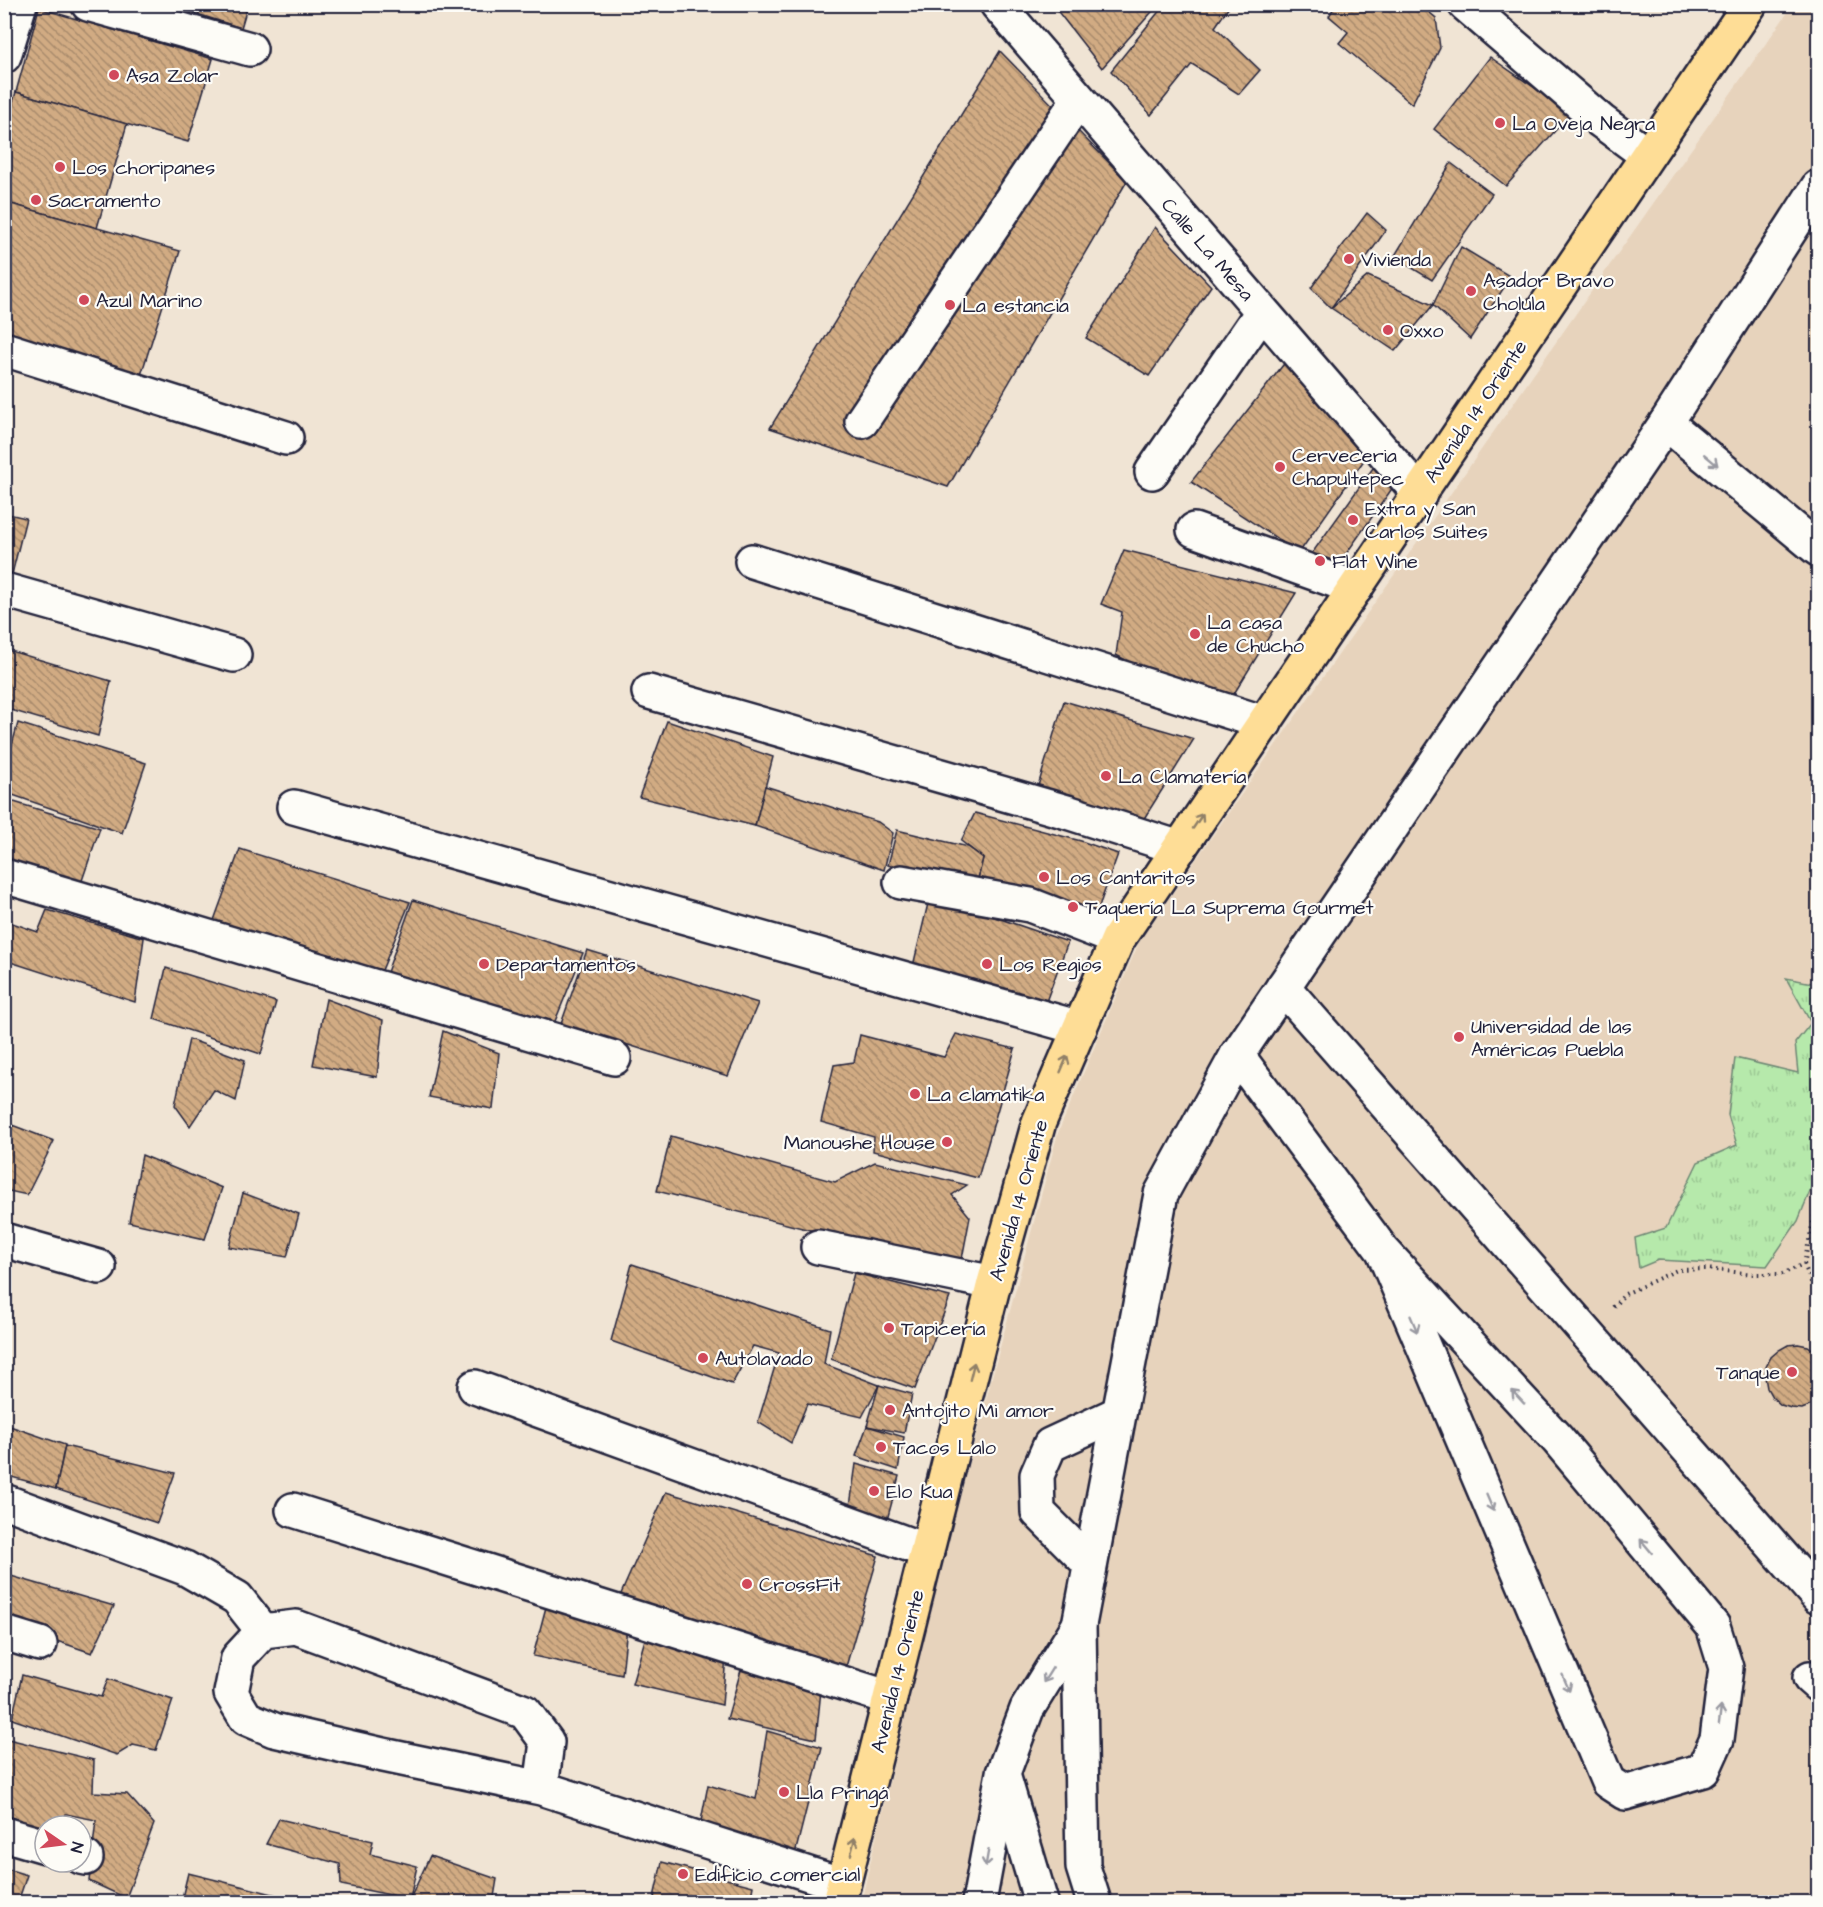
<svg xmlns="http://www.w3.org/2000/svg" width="1823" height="1907" font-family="'Architects Daughter',sans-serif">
	<defs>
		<pattern id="park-tufts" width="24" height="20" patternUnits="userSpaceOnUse" patternTransform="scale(1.5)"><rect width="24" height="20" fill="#b6e9ab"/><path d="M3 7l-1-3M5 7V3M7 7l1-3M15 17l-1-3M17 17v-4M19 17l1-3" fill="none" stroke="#9cc894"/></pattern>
		<pattern id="building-back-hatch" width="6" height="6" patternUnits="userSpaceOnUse" patternTransform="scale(1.5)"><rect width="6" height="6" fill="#d1ab83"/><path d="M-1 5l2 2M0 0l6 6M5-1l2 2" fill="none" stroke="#a98b6c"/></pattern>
	</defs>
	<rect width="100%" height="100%" fill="#f0e4d4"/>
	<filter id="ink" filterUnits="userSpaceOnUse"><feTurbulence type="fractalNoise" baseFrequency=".0167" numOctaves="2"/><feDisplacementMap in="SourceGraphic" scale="12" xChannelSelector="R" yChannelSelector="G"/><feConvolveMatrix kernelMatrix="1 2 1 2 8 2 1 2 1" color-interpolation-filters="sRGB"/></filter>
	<g filter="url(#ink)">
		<!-- built -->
		<path fill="#e7d3bc" d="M1793,5H1818V1902H861L937,1581L1058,1133L1140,940L1614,259Z"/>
		<!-- park -->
		<path fill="url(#park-tufts)" stroke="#6c8673" stroke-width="1.5" d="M1786,978L1818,984V1179L1812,1186L1798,1221L1767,1266L1658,1260L1639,1268L1635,1238L1666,1228L1698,1162L1737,1145L1728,1115L1735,1058L1798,1073L1795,1043L1811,1023Z"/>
		<!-- building -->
		<g fill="url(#building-back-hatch)" stroke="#22223b" stroke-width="1.5">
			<path d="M166,4H248L241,28Z"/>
			<path d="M1052,4H1159L1102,68Z"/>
			<path d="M1165,4H1231L1215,27L1260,70L1239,94L1192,64L1151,115L1111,71Z"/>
			<path d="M1336,4H1419L1436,18L1440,48L1412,104L1339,43L1348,32L1329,16Z"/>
			<path d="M39,8L213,59L188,142L16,92Z"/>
			<path d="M1000,51L1127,181L948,487L770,428Z"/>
			<path d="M1490,57L1571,113L1506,186L1434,129Z"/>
			<path d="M16,92L127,124L97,228L4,202V132Z"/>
			<path d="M1451,163L1492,194L1432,280L1394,257Z"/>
			<path d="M4,202L180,251L136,391L4,349Z"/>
			<path d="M1367,213L1386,230L1331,308L1311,288Z"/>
			<path d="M1155,227L1211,286L1149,376L1086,338Z"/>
			<path d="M1461,247L1511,277L1470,339L1433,305Z"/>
			<path d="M1368,276L1433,305L1395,351L1331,308Z"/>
			<path d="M1287,360L1369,453L1299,553L1191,482Z"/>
			<path d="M1378,461L1396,483L1334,571L1310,556Z"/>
			<path d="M4,513L26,518L11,578L4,576Z"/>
			<path d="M1124,550L1296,593L1224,710L1116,655L1122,612L1101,604Z"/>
			<path d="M4,649L111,681L98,736L4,708Z"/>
			<path d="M1064,701L1194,739L1128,844L1030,812Z"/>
			<path d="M667,721L773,757L755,826L639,797Z"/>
			<path d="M18,723L146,763L122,833L4,792V774Z"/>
			<path d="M765,786L878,822L893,833L884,870L755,826Z"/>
			<path d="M4,799L100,828L76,898L4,873Z"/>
			<path d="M975,813L1081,841L1118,854L1088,937L974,895L983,858L961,841Z"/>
			<path d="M897,830L968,847L983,858L974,895L888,865Z"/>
			<path d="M240,849L410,902L380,975L213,923Z"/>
			<path d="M930,895L1068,942L1037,1026L908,987Z"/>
			<path d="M413,900L583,953L553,1026L386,975Z"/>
			<path d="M47,910L144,938L135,1002L4,960V920L38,932Z"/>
			<path d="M587,950L758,1003L728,1076L561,1024Z"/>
			<path d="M166,968L276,1002L261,1054L154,1019Z"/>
			<path d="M326,999L383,1020L377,1077L313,1065Z"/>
			<path d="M443,1031L499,1053L493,1109L429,1097Z"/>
			<path d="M4,1032L12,1035L4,1073Z"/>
			<path d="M956,1034L1015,1049L978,1178L873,1151L874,1137L821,1122L834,1065L854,1062L860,1035L944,1057Z"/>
			<path d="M189,1039L245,1060L236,1101L214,1090L190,1126L175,1105Z"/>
			<path d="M4,1122L54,1141L27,1195L4,1190Z"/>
			<path d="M671,1136L835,1182L875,1162L967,1185L952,1195L970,1217L962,1259H924L657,1191Z"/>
			<path d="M142,1155L222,1188L205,1239L129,1222Z"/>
			<path d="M243,1193L299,1214L287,1257L229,1247Z"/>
			<path d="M632,1264L830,1329L824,1364L879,1385L862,1417L807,1404L791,1443L758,1422L779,1353L753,1346L732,1384L611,1341Z"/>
			<path d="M854,1273L950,1297L915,1389L831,1359Z"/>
			<path d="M1798,1344L1808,1346L1818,1353V1401L1812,1405L1802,1409L1791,1408L1781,1405L1772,1397L1767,1388L1765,1377L1766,1367L1771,1357L1779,1350L1788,1345Z"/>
			<path d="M879,1385L912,1394L904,1433L867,1426Z"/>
			<path d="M4,1424L65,1445L56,1489L4,1475Z"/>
			<path d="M867,1426L904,1437L898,1470L856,1456Z"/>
			<path d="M65,1446L175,1473L157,1523L56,1489Z"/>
			<path d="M856,1464L899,1476L887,1520L850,1506Z"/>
			<path d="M666,1492L878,1556L841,1684L613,1612Z"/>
			<path d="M4,1574L114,1606L92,1653L4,1623Z"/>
			<path d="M546,1607L627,1627L622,1675L533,1656Z"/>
			<path d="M646,1636L726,1656L722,1705L632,1684Z"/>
			<path d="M741,1670L821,1690L816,1739L727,1719Z"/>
			<path d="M22,1675L101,1697L108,1679L173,1700L156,1750L133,1745L117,1755L12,1719Z"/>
			<path d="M767,1731L822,1747L793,1862L699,1831L708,1785L756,1799Z"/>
			<path d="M4,1738L94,1760L93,1792L127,1794L154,1824L126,1898L89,1881L96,1820L66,1814L60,1826H45V1837L4,1826Z"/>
			<path d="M279,1819L373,1841L370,1854L417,1866L410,1899L341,1885L340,1864L266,1844Z"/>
			<path d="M430,1856L497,1879L494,1897L505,1900L504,1902H418L410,1899Z"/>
			<path d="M662,1862L753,1886L750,1902H653Z"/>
			<path d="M4,1868L27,1875L18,1902H4Z"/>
			<path d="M188,1873L281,1896L280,1902H181Z"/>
		</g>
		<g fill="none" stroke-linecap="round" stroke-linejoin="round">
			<!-- minor casing -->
			<g stroke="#22223b" stroke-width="38">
				<g id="minor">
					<path d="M88,4L250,49"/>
					<path d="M997,4L1420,494"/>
					<path d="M1465,4L1601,121L1647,155"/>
					<path d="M4,56L20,4"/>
					<path d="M4,349L286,438"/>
					<path d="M862,421L1078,100"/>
					<path d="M1666,423L1818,549"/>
					<path d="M1152,472L1262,312"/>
					<path d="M1194,530L1356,588"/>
					<path d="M752,561L1265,723"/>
					<path d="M4,590L234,655"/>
					<path d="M649,692L1067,812L1180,848"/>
					<path d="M294,807L1080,1028"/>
					<path d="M4,876L614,1058"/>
					<path d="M901,882L1030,905L1118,939"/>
					<path d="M1283,987L1818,1597"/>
					<path d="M1237,1055L1383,1251L1558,1440L1713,1626L1726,1668L1717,1739L1703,1770L1625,1793L1608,1782L1383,1251"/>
					<path d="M4,1240L99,1267"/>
					<path d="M818,1247L994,1283"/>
					<path d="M475,1387L927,1551"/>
					<path d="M4,1501L185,1568L237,1598L263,1631"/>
					<path d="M293,1510L890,1698"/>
					<path d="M1090,1564L1038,1512L1037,1475L1050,1445L1119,1413"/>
					<path d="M4,1633L40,1644"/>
					<path d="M1810,1678L1818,1685"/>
					<path d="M1004,1778L1041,1902"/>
					<path d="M541,1788L547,1742L525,1712L296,1627L263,1631L238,1658L231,1693L246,1718L274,1730L383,1755L541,1788L843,1885"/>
					<path d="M4,1834L45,1846"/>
					<path d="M81,1857L86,1858"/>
					<path d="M979,1902L1003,1773L1027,1709L1079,1625"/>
					<path d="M1094,1902L1083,1867L1079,1625L1161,1194L1237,1055L1666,423L1818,187"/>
				</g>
			</g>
			<!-- major casing -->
			<g stroke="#22223b" stroke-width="38">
				<path id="major" d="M839,1902L994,1283L1039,1122L1118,939L1750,4"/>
			</g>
			<!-- path -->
			<g stroke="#22223b" stroke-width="4" stroke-dasharray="1.5 4.5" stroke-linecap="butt">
				<path d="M1804,1264L1811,1282L1818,1292"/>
				<path d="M1613,1307L1625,1294L1677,1270L1706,1269L1754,1274H1782L1804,1264L1814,1217L1818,1211"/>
			</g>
			<!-- minor -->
			<use href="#minor" stroke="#fdfcf7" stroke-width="33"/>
			<!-- major -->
			<use href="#major" stroke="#fedd96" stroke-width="33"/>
		</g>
		<!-- one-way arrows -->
		<defs><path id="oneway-shaft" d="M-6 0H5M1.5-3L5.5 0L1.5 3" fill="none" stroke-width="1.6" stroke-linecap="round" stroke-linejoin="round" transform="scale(1.5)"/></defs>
		<g stroke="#9a9aa2">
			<use href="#oneway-shaft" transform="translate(1711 460) rotate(40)"/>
			<use href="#oneway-shaft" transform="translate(1414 1324) rotate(67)"/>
			<use href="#oneway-shaft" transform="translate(1518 1397) rotate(-133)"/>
			<use href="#oneway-shaft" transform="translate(1490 1503) rotate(67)"/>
			<use href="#oneway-shaft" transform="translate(1646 1546) rotate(-130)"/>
			<use href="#oneway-shaft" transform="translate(1048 1675) rotate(122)"/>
			<use href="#oneway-shaft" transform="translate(1566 1683) rotate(67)"/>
			<use href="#oneway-shaft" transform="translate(1720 1715) rotate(-83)"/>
			<use href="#oneway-shaft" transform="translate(987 1858) rotate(100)"/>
		</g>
		<g stroke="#908068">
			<use href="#oneway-shaft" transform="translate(1198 821) rotate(-56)"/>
			<use href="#oneway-shaft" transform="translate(1064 1064) rotate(-67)"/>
			<use href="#oneway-shaft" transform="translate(972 1371) rotate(-76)"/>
			<use href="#oneway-shaft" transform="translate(853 1846) rotate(-76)"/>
		</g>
	</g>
	<!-- markers -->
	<g fill="#d1495b" stroke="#fdfcf7" stroke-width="2">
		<circle cx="114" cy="75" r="6"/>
		<circle cx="1500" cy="123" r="6"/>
		<circle cx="60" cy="167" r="6"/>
		<circle cx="36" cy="200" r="6"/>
		<circle cx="1349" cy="259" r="6"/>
		<circle cx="1471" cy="291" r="6"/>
		<circle cx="84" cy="300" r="6"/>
		<circle cx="950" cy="305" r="6"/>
		<circle cx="1388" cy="330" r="6"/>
		<circle cx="1280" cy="467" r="6"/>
		<circle cx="1353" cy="520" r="6"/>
		<circle cx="1320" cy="561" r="6"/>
		<circle cx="1195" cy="634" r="6"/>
		<circle cx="1106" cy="776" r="6"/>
		<circle cx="1044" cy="877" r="6"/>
		<circle cx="1073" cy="907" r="6"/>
		<circle cx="484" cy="964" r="6"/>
		<circle cx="987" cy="964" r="6"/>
		<circle cx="1459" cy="1037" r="6"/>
		<circle cx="915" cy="1094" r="6"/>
		<circle cx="947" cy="1142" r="6"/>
		<circle cx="889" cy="1328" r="6"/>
		<circle cx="703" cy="1358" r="6"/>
		<circle cx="1792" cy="1372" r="6"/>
		<circle cx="890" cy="1410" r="6"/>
		<circle cx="881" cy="1447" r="6"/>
		<circle cx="874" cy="1491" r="6"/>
		<circle cx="747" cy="1584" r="6"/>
		<circle cx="784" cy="1792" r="6"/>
		<circle cx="683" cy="1874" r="6"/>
	</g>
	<g text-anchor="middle" stroke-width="4.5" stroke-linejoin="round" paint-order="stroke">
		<!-- poi labels -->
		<g font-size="20" fill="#22223b" stroke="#fdfcf7" text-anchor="start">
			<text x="126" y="82">Asa Zolar</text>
			<text x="1512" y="130">La Oveja Negra</text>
			<text x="72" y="174">Los choripanes</text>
			<text x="48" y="207">Sacramento</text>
			<text x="1361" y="266">Vivienda</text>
			<text x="1483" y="287">Asador Bravo<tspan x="1483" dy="23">Cholula</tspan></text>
			<text x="96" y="307">Azul Marino</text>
			<text x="962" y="312">La estancia</text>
			<text x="1400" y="337">Oxxo</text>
			<text x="1292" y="462">Cerveceria<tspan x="1292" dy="23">Chapultepec</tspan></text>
			<text x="1365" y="515">Extra y San<tspan x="1365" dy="23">Carlos Suites</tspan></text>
			<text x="1332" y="568">Flat Wine</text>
			<text x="1207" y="629">La casa<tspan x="1207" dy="23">de Chucho</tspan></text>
			<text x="1118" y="783">La Clamatería</text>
			<text x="1056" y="884">Los Cantaritos</text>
			<text x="1085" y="914">Taquería La Suprema Gourmet</text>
			<text x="496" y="971">Departamentos</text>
			<text x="999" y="971">Los Regios</text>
			<text x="1471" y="1033">Universidad de las<tspan x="1471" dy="23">Américas Puebla</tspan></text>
			<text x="927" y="1101">La clamatika</text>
			<text x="935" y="1149" text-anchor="end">Manoushe House</text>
			<text x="901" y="1335">Tapicería</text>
			<text x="715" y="1365">Autolavado</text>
			<text x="1780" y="1379" text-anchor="end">Tanque</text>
			<text x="902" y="1417">Antojito Mi amor</text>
			<text x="893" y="1454">Tacos Lalo</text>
			<text x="886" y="1498">Elo Kua</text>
			<text x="759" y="1591">CrossFit</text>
			<text x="796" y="1799">Lla Pringá</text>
			<text x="695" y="1881">Edificio comercial</text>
		</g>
		<!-- street labels -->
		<g font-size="20" fill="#22223b" stroke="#fdfcf7">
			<text transform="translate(1208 249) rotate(49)" y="7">Calle La Mesa</text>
			<text transform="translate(1475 411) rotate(-56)" y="7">Avenida 14 Oriente</text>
			<text transform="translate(1018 1200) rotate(-74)" y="7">Avenida 14 Oriente</text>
			<text transform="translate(897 1671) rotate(-76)" y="7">Avenida 14 Oriente</text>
		</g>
	</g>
	<!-- margin -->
	<rect width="1823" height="1907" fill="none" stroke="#fdfcf7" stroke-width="24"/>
	<rect x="12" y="12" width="1799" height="1883" fill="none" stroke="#22223b" stroke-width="2" filter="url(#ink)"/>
	<!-- north arrow -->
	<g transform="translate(63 1844) rotate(104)"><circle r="28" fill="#fdfcf7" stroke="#a5a5ac" stroke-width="1.5"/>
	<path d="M0-4.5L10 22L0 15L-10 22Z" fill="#d1495b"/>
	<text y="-9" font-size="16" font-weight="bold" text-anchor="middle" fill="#22223b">N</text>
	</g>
</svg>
